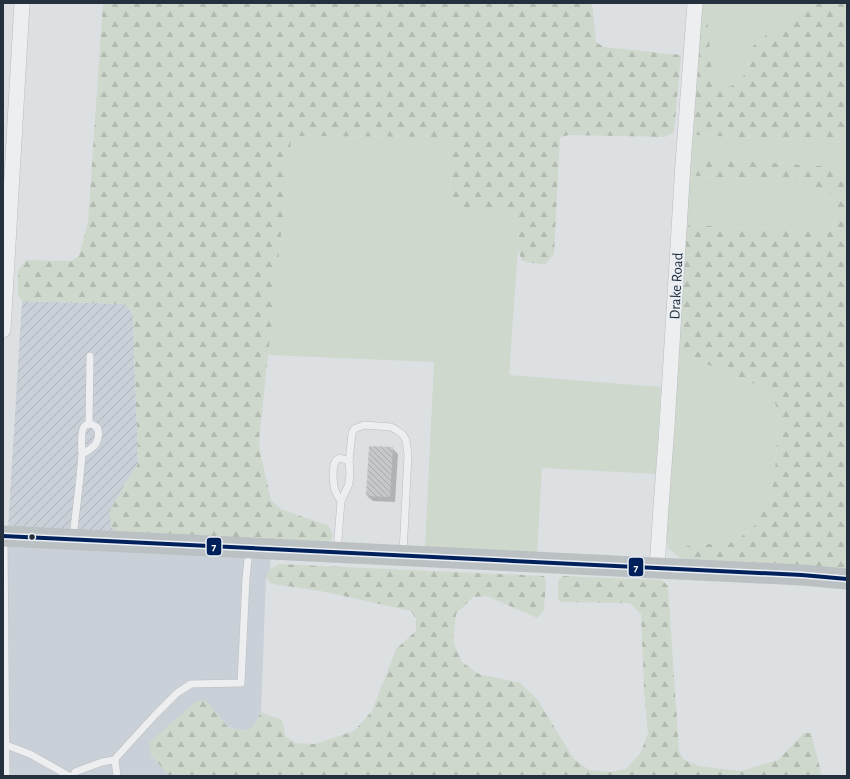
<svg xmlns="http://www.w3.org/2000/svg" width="850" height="779" font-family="'Alegreya Sans',sans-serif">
	<defs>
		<pattern id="industrial-furrows" width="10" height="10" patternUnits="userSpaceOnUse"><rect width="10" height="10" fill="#cad0d7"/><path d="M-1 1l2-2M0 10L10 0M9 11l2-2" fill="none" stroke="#adb3b9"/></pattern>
		<pattern id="forest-firs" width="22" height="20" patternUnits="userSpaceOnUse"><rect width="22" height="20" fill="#cfd8cd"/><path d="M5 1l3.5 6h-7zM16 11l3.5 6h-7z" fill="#b2bab1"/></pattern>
		<pattern id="building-back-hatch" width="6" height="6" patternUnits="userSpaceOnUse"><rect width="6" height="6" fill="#c5c8cb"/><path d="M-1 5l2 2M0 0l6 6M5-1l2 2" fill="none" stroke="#a9acaf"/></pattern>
	</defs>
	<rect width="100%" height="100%" fill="#dde0e3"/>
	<!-- built -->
	<path fill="#cad0d7" d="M3,528L271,540L270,569L266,578L261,712L253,727L244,731L228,727L205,700L151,755L167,773V776H3Z"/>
	<!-- industrial -->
	<path fill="url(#industrial-furrows)" d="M22,301L126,304L133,315L138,464L125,484L110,511L116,533L8,528Z"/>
	<!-- grass -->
	<g fill="#cfd8cd">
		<path d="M698,3H813L769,33L753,46L746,73L736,85L728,87L712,73L707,16Z"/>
		<path d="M690,129L697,135L847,142V168L699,158L689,161Z"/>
		<path d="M297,136L442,137L449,146L451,196L454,204L464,207L514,212L519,217L518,250L509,375L661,387L656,474L542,468L537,556L425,548L434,362L268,355L291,142Z"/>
		<path d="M689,170L696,176L792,181L830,192L836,200L837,212L832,229L825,232L690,225L684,234Z"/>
		<path d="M678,345L682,354L760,386L774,398L779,419L774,482L767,506L753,528L734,542L687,546L680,552V558L669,549L666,537Z"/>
	</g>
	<!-- forest -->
	<g fill="url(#forest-firs)">
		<path d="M103,3H592L596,42L604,47L681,55L674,132L665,137L569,135L560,137L554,254L545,265L522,261L518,250L519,217L514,212L464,207L454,204L451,196L449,147L442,137L297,136L291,142L259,440L260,452L271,500L281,509L329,526L333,536L329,543L116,533L111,526L110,511L125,484L138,464L133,315L125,304L22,301L18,295V270L26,260L71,261L79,256L88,222Z"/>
		<path d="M813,3H847V142L697,135L690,129L702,8L707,16L712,73L729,87L736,84L746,73L753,46L769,33Z"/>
		<path d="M699,158L847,168V571L687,563L680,558V552L687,546L734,542L753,528L767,506L774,482L779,419L774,398L760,386L682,354L678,345L684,234L689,225L825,232L832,229L837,212L836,200L830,192L792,181L696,176L689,170V161Z"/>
		<path d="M279,564L544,576L546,581L544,610L537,618L487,596L473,597L456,614L453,641L462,662L479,674L520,683L537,699L574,759L589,770L610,772L627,768L641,752L648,733L644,690L641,614L630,603L560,602L558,597V581L563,576L662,580L668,586L679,751L683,759L698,766L741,771L778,760L804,733H811L822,776H167V773L151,755L150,742L197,701L205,700L228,727L244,731L253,727L261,712L282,720L286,737L296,743L315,744L354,731L372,711L396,649L416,631V619L411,611L321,591L272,584L266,578L270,569Z"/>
	</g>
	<!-- shadow -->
	<path fill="#0003" d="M392,448L398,454L395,502L373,501L367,496Z"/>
	<!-- building -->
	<path fill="url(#building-back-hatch)" d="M369,446L393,447L390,497L366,496Z"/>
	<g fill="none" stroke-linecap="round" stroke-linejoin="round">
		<!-- lane casing -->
		<g stroke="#bbbec1" stroke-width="8">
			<g id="lane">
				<path d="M89,424L90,356"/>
				<path d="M341,501C339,498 336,494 335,490C333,486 334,481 333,477C333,466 334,452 349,462"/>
				<path d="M73,537C76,510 80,482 82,454C82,447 80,432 84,427C87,423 92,424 95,426C101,429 98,441 95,445C91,449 86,452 82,454"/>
				<path d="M4,538L6,776"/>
				<path d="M337,551L341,501L349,484L350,473L349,462L352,433L354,429L364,425L391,427L398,431L403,435L406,440L408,455L403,553"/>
				<path d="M6,745L30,754L69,776"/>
				<path d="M115,760L117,776"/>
				<path d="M73,776L75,772L102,762L114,760L155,715L177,693L191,684L241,683L246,578L249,550"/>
			</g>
		</g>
		<!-- street casing -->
		<g stroke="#bbbec1" stroke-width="16">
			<g id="street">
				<path d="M3,330L22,3"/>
				<path d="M657,568L661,507L667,426L683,164L695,3"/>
			</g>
		</g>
		<!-- lane -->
		<use href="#lane" stroke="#eceef0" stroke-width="7"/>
		<!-- street -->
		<use href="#street" stroke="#eceef0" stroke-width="15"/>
		<!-- secondary -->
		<path stroke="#bbc0c3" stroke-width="21" d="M3,536L802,575L847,579"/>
		<!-- bus-1 casing -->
		<g stroke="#eaeff4" stroke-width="7">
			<path id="bus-1" d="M3,536L802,575L847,579"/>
		</g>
		<!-- bus-1 -->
		<use href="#bus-1" stroke="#00205b" stroke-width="4"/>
	</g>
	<!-- markers -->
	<circle fill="#24303d" stroke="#eaeff4" stroke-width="1.5" cx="32" cy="537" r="3.5"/>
	<g text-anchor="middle" stroke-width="3" stroke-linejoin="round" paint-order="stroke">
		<!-- street labels -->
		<g font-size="15" fill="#24303d" stroke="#eaeff4">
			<text transform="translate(676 286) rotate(-87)" y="5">Drake Road</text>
		</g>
	</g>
	<g stroke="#eaeff4" stroke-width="1.5">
		<rect x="206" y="537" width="16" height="19" rx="4" fill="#00205b"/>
		<rect x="628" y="557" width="16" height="20" rx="4" fill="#00205b"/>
	</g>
	<g font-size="11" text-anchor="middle" font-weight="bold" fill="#fff">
		<text x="214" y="550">7</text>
		<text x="636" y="571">7</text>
	</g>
	<!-- border -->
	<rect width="850" height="779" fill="none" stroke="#24303d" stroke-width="8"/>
</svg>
